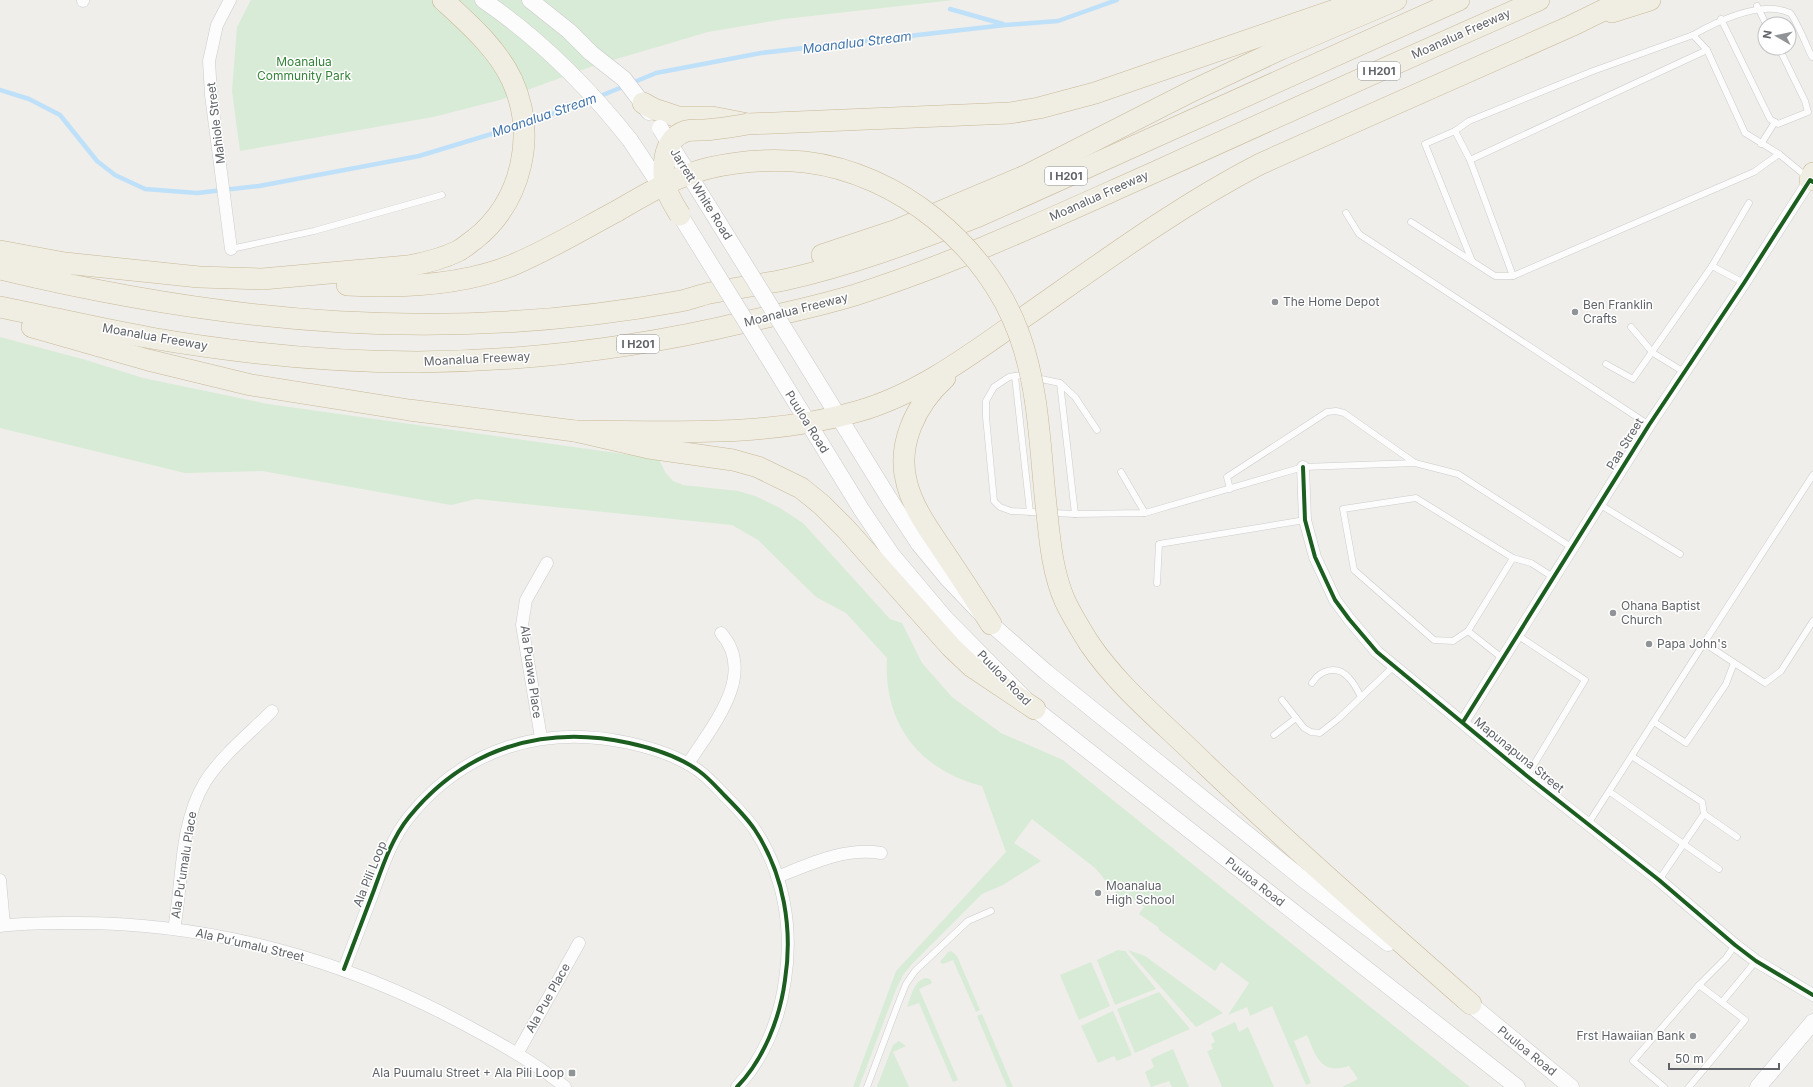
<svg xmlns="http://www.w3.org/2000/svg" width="1813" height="1087" font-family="Inter,sans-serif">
	<rect width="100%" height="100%" fill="#efeeea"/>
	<!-- green -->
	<g fill="#d8ebd6">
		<path d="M251,0H954L784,19L708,32L596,65L500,100L433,117L240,151L232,91L237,27Z"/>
		<path d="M0,337L86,360L143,378L268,404L659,459L665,472L673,481L683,485L738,491L755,496L780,508L803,523L890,619L902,623L922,663L952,697L1001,733L1063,760L1470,1087H1342L1358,1079L1349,1066C1321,1075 1316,1057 1307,1035L1294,1041L1311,1083L1306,1085L1272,1006L1250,1016L1247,1007L1228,1015L1249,983L1221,962L1215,971L1159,930L1158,927L1139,914L1144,907L1125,893L1121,899L1095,868L1032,819L1014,843L1041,861L1003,885L982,894L912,964L903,975L895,992L859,1087H853L896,971L1006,852L982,786C919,770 883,723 887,658L846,613L816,597L758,540L732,525L476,499L451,505L262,471L185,473L0,428Z"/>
		<path d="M1118,950L1125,951L1156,989L1115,1005L1097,960Z"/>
		<path d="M1128,950L1145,956L1223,1013L1196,1027Z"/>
		<path d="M951,951L957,956L980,1010L976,1012L953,960L943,964L940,962L948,952Z"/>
		<path d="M1091,962L1110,1006L1079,1020L1060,975Z"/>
		<path d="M926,978L930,979L932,983L919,989L958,1080L953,1082L919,1003L907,1007C911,997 914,980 926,978Z"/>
		<path d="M1159,992L1190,1029L1135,1053L1117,1009Z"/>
		<path d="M1113,1011L1132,1055L1117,1061L1114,1056L1098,1063L1081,1026Z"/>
		<path d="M982,1014L1013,1087H1007L977,1016Z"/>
		<path d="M1235,1022L1239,1032L1248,1027L1274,1087H1222L1207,1051L1213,1049L1211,1044L1215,1042L1211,1033Z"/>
		<path d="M899,1041L906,1046L893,1052L909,1087H877L893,1045Z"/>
		<path d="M1173,1049L1189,1087H1172L1169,1081L1151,1087L1145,1072L1154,1067L1151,1059Z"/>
	</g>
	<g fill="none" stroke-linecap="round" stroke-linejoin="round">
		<!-- stream -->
		<g stroke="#bfe0f9" stroke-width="4.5">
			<path d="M950,9L1003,24"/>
			<path d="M0,90L29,99L60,115L97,161L115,175L145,189L197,193L259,186L419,156L518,126"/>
			<path d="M598,97L656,73L761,53L1005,25L1058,21L1117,0"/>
			<path d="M528,123L591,99"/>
		</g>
		<!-- lane casing -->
		<g stroke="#cbcccc" stroke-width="7">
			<g id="lane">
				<path d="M1757,6L1766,24"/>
				<path d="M1721,19L1770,119L1778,124L1808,112L1805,101L1779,48"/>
				<path d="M1455,131L1425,144L1472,261"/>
				<path d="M1761,144L1775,122"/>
				<path d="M1470,160L1707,50"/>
				<path d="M1807,177L1779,154L1745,133L1707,50L1693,35C1718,21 1762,0 1790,13C1795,17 1808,49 1812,57"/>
				<path d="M1346,213L1359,234L1649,425"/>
				<path d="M1411,222L1495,276H1513L1754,172L1779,154"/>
				<path d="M231,249L314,231L442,195"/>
				<path d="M1712,266L1744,283"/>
				<path d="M1513,276L1470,160L1455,131L1469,121L1593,71L1693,35"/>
				<path d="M1631,327L1653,353L1684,372"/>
				<path d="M1606,364L1633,379L1712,266L1749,203"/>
				<path d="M1015,376L1030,512"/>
				<path d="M1060,383L1022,375L1009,377L994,387L986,401V417L994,501L1000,507L1011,511L1075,514"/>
				<path d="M1097,430L1075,397L1060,383L1075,514L1145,513L1303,467L1415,463L1458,474L1571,547"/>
				<path d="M1121,472L1145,513"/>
				<path d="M1813,475L1704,643L1765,683L1781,671L1813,621"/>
				<path d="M1230,489L1227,477L1327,412L1336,411L1344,413L1415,463"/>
				<path d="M1599,504L1680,554"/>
				<path d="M1513,558L1531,563L1553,577"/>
				<path d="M1157,583L1159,544L1305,520"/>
				<path d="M1468,631L1513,558L1416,498L1343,509L1354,570L1434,640L1453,641L1468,631L1502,658"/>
				<path d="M1517,635L1585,680L1527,776"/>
				<path d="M1312,683C1320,670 1337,664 1349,678C1354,683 1358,691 1361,697"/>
				<path d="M1282,700L1304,728L1311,732L1320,733L1338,719L1394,666"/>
				<path d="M1654,722L1686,743L1726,684L1734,663"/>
				<path d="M1274,735L1296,718"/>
				<path d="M1633,757L1702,802L1704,814L1659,880"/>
				<path d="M1610,792L1719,869"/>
				<path d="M1704,814L1737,837"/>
				<path d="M1588,824L1704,643"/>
				<path d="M1699,985L1726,958L1735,945"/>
				<path d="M1722,1002L1756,961"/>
				<path d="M867,1087L898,1004L906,984L915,971L968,921L991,911"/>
				<path d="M1664,1087L1633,1061L1699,985L1745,1020L1689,1087"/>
			</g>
		</g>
		<!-- street casing -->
		<g stroke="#cbcccc" stroke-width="13">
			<g id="street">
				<path d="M83,0V1"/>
				<path d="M230,0L217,25L209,61L211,95L231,249"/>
				<path d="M1303,467L1305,520L1315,557L1335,600L1349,619L1377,652L1527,776L1659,880L1735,945L1756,961L1813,995"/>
				<path d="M1463,722L1649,425L1744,283L1810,180"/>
				<path d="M541,738L522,625L526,600L547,563"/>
				<path d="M688,764C711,727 758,675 721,633"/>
				<path d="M777,877C810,864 845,847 881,853"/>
				<path d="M0,880L4,925"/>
				<path d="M0,926C22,923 44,923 66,923C210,921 348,960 473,1029C505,1046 537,1064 565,1087"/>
				<path d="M174,929C183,881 179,825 205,782C222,755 250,733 272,711"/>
				<path d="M344,969C354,943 364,916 374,890C383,865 392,838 409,817C465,748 544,724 629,743C652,748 680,757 699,771C710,779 718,789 727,798C737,808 747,818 755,830C784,874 793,929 785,980C780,1018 764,1059 737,1087"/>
				<path d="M517,1054L579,943"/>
			</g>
		</g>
		<!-- secondary casing -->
		<g stroke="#cacacb" stroke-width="17">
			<g id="secondary">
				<path d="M483,0C540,39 588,87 630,140"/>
				<path d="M530,0L569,31L591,53L624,79L649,112"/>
				<path d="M795,346L890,500L919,544L947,578L991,624L1046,672L1303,879L1388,943"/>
				<path d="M766,354L861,509L892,555L945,618L1035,709L1517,1087"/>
				<path d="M1463,998L1571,1087"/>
				<path d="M1758,1087L1813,1022"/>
			</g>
		</g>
		<!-- highway casing -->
		<g stroke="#c8b996" stroke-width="22">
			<g id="highway">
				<path d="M1612,12L1650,0"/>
				<path d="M643,103L654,109L678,117H712L748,124L1010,113L1039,108L1095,93L1361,1"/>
				<path d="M1810,180L1813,173"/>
				<path d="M0,251L65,263L199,277L262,279L408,266C425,263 442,259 458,251C464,248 469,243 475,239C522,201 537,135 512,80C497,48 468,23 443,0"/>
				<path d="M822,255L897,230L1025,176L1192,91L1281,49L1396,0"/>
				<path d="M0,269C228,324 449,344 681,301C691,299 700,295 710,293C734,288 759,285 784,280C851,265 915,241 979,216L1459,0"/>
				<path d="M347,285C401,288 465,285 515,264C550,249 583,229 617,211"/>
				<path d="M0,307C50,317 100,329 151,338C238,353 328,362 417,362C528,361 637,348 745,322C782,314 819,306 855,295C959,262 1056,216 1155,172C1283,114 1411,56 1539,0"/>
				<path d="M32,327L148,360L251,385L409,410L575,431L649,448L733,460L758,467L801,488L822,505L846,529L951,647L971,666L1035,709"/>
				<path d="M945,378C916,404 896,445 907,484C914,511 933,535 948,558C963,580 977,602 991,624"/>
				<path d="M575,431C669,431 767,438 859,411C921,393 974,352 1027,315C1103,262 1177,207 1260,164L1571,26L1624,0"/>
				<path d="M1089,643C1120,689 1165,724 1204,763C1291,846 1381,925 1471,1004"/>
			</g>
		</g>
		<!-- lane -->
		<use href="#lane" stroke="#fdfcfc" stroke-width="6"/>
		<!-- street -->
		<use href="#street" stroke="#fdfcfc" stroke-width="12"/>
		<!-- secondary -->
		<use href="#secondary" stroke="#fdfcfc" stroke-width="16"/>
		<!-- highway -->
		<use href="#highway" stroke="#f0ede3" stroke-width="21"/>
		<!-- secondary-bridge casing -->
		<g stroke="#cacacb" stroke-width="17" stroke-linecap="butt">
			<g id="secondary-bridge">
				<path d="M660,128L795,346"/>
				<path d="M630,140L680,215L766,354"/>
			</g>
		</g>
		<!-- highway-bridge casing -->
		<g stroke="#c8b996" stroke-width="22" stroke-linecap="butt">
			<g id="highway-bridge">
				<path d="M617,211C646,194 676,176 709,168C739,161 774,159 805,162C899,173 987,246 1019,334C1040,391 1040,455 1047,514C1050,543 1053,574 1065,601C1072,616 1081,630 1089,643"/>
				<path d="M680,215C676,208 671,201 668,193C661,173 661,139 686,131C695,129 705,131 714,129C725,128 737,126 748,124"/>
			</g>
		</g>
		<!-- secondary-bridge -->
		<use href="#secondary-bridge" stroke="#fdfcfc" stroke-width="16"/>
		<!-- highway-bridge -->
		<use href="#highway-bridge" stroke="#f0ede3" stroke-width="21"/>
		<!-- cycleway casing -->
		<g stroke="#fff" stroke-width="6">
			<g id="cycleway">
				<path d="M1303,467L1305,520L1315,557L1335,600L1349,619L1377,652L1527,776L1659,880L1735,945L1756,961L1813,995"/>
				<path d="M1463,722L1649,425L1744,283L1810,180L1813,182"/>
				<path d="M344,969C354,943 364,916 374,890C383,865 392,838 409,817C465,748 544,724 629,743C652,748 680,757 699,771C710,779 718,789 727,798C737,808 747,818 755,830C784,874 793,929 785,980C780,1018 764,1059 737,1087"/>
			</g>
		</g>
		<!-- cycleway -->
		<use href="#cycleway" stroke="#1b5e20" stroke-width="4"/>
	</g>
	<!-- markers -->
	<g fill="#919496" stroke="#fff" stroke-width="1.5">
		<circle cx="1275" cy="302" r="4"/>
		<circle cx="1575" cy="312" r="4"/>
		<circle cx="1613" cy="613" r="4"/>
		<circle cx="1649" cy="644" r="4"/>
		<circle cx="1098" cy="893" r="4"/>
		<circle cx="1693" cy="1036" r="4"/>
		<rect x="568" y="1069" width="8" height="8" rx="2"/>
	</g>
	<g text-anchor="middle" stroke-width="3" stroke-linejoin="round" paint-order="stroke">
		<!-- shield labels -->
		<g fill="#fff" stroke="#8f9295" stroke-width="1">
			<rect x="1358" y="62" width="42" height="18" rx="3"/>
			<rect x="1045" y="167" width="42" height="18" rx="3"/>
			<rect x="617" y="335" width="42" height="18" rx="3"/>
		</g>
		<g font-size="11" font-weight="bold" fill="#5f6368">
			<text x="1379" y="75">I H201</text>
			<text x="1066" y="180">I H201</text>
			<text x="638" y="348">I H201</text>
		</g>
		<!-- street labels -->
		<g font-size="12" fill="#5f6368" stroke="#fff">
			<text transform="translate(1461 34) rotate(-24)" y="4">Moanalua Freeway</text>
			<text transform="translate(216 123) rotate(-97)" y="4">Mahiole Street</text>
			<text transform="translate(701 194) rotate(58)" y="4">Jarrett White Road</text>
			<text transform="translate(1099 196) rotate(-24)" y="4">Moanalua Freeway</text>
			<text transform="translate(796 310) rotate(-14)" y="4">Moanalua Freeway</text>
			<text transform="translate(155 337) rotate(10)" y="4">Moanalua Freeway</text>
			<text transform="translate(477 359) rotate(-3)" y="4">Moanalua Freeway</text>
			<text transform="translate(807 422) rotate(58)" y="4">Puuloa Road</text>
			<text transform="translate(1625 444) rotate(-58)" y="4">Paa Street</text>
			<text transform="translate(531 672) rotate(82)" y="4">Ala Puawa Place</text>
			<text transform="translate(1004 678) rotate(46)" y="4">Puuloa Road</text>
			<text transform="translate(1519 755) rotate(39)" y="4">Mapunapuna Street</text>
			<text transform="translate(184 865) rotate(-81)" y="4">Ala Puʻumalu Place</text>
			<text transform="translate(370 874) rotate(-68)" y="4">Ala Pili Loop</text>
			<text transform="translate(1255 882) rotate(38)" y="4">Puuloa Road</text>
			<text transform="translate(250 945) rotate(13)" y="4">Ala Puʻumalu Street</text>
			<text transform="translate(548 998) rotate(-61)" y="4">Ala Pue Place</text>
			<text transform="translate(1527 1051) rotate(39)" y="4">Puuloa Road</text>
		</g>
		<!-- park labels -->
		<g font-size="12" fill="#348238" stroke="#fff">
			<text x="304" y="66">Moanalua<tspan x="304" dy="14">Community Park</tspan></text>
		</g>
		<!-- poi labels -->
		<g font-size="12" fill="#5f6368" stroke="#fff" text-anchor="start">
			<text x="1283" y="306">The Home Depot</text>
			<text x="1583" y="309">Ben Franklin<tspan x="1583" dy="14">Crafts</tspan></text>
			<text x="1621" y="610">Ohana Baptist<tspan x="1621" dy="14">Church</tspan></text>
			<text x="1657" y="648">Papa John's</text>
			<text x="1106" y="890">Moanalua<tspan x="1106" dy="14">High School</tspan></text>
			<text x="1685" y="1040" text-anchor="end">Frst Hawaiian Bank</text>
			<text x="564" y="1077" text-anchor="end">Ala Puumalu Street + Ala Pili Loop</text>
		</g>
		<!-- water labels -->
		<g font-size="13" font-style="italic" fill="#4174aa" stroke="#fff">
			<text transform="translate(857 42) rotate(-7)" y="5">Moanalua Stream</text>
			<text transform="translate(544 115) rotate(-19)" y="5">Moanalua Stream</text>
		</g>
	</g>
	<!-- north arrow -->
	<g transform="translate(1777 36) rotate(279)"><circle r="19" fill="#ffffff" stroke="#bfc1c3"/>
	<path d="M0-3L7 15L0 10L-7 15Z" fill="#919496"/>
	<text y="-6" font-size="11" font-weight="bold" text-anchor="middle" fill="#5f6368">N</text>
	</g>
	<!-- scale -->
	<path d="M1669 1063v6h110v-6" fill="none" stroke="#5f6368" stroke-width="2"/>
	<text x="1675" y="1063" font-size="12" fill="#5f6368" stroke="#ffffff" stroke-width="3" paint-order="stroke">50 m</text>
</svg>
